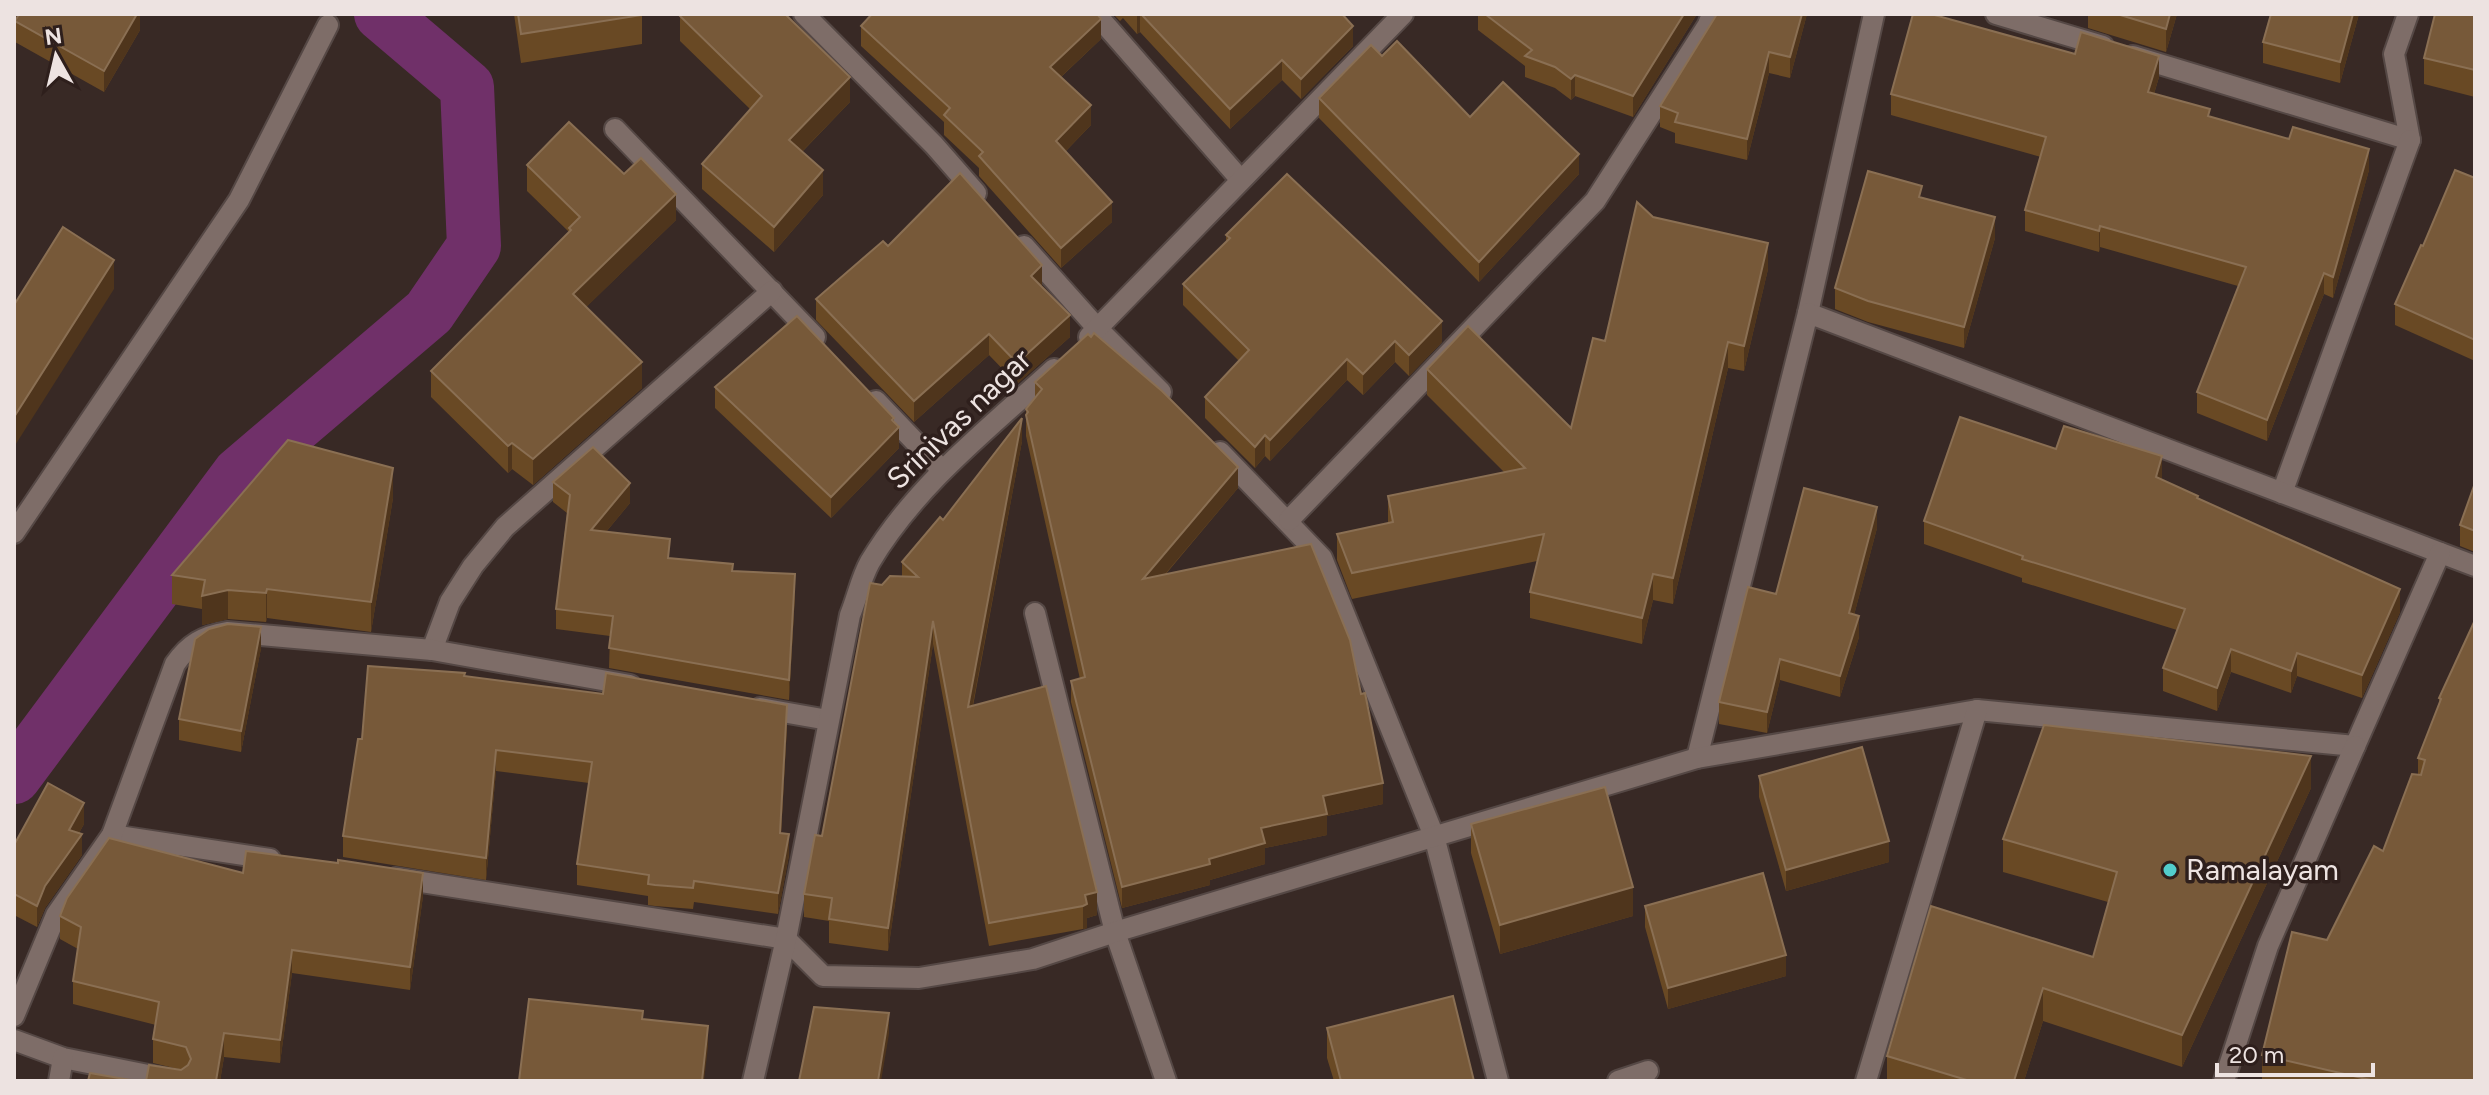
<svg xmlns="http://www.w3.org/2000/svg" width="2489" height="1095" font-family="Figtree,sans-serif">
	<rect width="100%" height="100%" fill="#382925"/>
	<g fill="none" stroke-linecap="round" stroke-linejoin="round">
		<!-- canal -->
		<path stroke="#703069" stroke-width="54" d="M14,777L239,474L429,312L474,246L467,87L381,14"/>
		<!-- street casing -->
		<g stroke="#554845" stroke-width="24">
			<g id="street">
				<path d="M804,14L934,145L976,193"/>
				<path d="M1096,14L1240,179"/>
				<path d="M1996,14L2103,46"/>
				<path d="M2133,56L2410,140L2394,54L2408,14"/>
				<path d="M615,129L815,337"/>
				<path d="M1024,246L1098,329L1161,392"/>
				<path d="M1808,313L1874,14"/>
				<path d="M1089,337L1403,14"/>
				<path d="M876,401L942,470"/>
				<path d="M1220,452L1322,558L1434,836L1498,1081"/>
				<path d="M2282,493L2410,140"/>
				<path d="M1289,520L1595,201L1708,25L1712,14"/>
				<path d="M14,533L239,200L328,25"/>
				<path d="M1035,613L1115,932L1166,1081"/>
				<path d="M432,650L450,602L473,566L505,527L772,291"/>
				<path d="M760,708L828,720"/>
				<path d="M1697,758L1808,313L2475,566"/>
				<path d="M112,835L270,859"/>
				<path d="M396,878L786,939L823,976L919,978L1033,959L1115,932L1697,758L1977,710L2355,746L2440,553"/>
				<path d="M14,1016L56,915L112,835L175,664C189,644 203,636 227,632L432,650L630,685"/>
				<path d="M14,1040L63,1058L178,1081"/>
				<path d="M59,1081L63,1058"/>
				<path d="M753,1081L786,939L850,615C857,598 861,578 870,562C916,485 988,429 1054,369"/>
				<path d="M1618,1081L1648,1071"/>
				<path d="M1866,1081L1977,710"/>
				<path d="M2224,1081L2268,946L2355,746"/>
			</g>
		</g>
		<!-- street -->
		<use href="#street" stroke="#7e6d68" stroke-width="20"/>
	</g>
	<!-- wall -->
	<g fill="#694924">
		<path d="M140,14V30L104,92L15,42V21Z"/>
		<path d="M514,14H642V44L521,63Z"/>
		<path d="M1113,14H1342L1353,46L1301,99L1282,80L1230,129L1140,32L1137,34L1123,18L1120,21Z"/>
		<path d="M1478,14H1697L1633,117L1575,96L1571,100L1555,88L1525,77V66L1478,30Z"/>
		<path d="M1807,14L1790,78L1769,73L1747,160L1675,143V133L1660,127V106Z"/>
		<path d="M2088,14H2177L2166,52L2088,28Z"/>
		<path d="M2271,14H2359L2340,83L2263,63V42Z"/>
		<path d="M2475,14V97L2424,84V58Z"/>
		<path d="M680,16L850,102L802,152L823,195L774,252L702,189V164L750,109L680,41Z"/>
		<path d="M861,26L1101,39L1061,77L1091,125L1065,152L1112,222L1061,268L979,176V168L944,135V122L861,46Z"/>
		<path d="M1382,56L1470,117L1579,174L1479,282L1319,118V98Z"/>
		<path d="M2159,77L2154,94L2210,117L2369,170L2333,298L2324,294L2267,441L2197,413V392L2238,286L2100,247L2099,252L2025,231V210L2041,157L1891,115V94Z"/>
		<path d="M527,165L624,174L676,220L586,307L642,388L533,485L512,469L508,473L431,397V371L569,232L527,191Z"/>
		<path d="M2475,178V361L2395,325V304L2423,246Z"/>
		<path d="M1922,198L1995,238L1964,348L1868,322L1835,309V288Z"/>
		<path d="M1653,217L1768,269L1744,371L1728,368L1673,604L1653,600L1642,644L1530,618V592L1537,561L1352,599L1337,560V534L1388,524V496L1504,472L1427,395V369L1571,428Z"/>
		<path d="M1226,235L1442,342L1409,376L1395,362L1363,395L1347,380L1270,461L1265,456L1255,468L1205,418V397L1239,361L1183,305V284L1226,242Z"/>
		<path d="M888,246L1042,287L1070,337L1017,384L989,355L914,422L816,320V299Z"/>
		<path d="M1035,382L1238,488L1165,575L1383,804L1327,816V835L1265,848V864L1210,880V885L1122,908L1071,702V681L1080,679L1026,436V409L1035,398Z"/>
		<path d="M715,387L894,423L899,448L831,518L715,408Z"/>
		<path d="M1022,441L973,706L1097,915L1087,918V928L1083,929L989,946L933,644L888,951L829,943V921L804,917V894L822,836L882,585L902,576V562Z"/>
		<path d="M2056,449L2162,480L2400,612L2362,698L2297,676L2291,693L2231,672L2217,711L2163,691V668L2177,630L2022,582V578L1924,544V521Z"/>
		<path d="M553,482L630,503L606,532L670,559L733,571L795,594L789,700L609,668L610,636L556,629V609L567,513L553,502Z"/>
		<path d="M2475,483V552L2460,546V525Z"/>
		<path d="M393,498L371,632L267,618L266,622L228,619L202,625V609L172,604V575Z"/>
		<path d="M1877,528L1854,615L1859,637L1840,697L1780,680L1767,733L1719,724V702L1776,594Z"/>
		<path d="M2475,620V1081H2262V1055L2327,940L2383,851L2418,774V758L2439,704V698Z"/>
		<path d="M261,648L241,752L179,740V719Z"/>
		<path d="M464,676L787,726L781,833L789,855L778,914L694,902L693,909L655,906L648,905V896L577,885V864L589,783L496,771L486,880L343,857V836L362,739Z"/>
		<path d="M1759,776L1889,862L1786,891L1759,797Z"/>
		<path d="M2311,788L2182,1067L2043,1021L2024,1081H1887V1056L2093,957L2108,902L2003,872V839Z"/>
		<path d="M84,824L79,833L82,855L45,908L37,927L14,915V845Z"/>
		<path d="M1471,824L1633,916L1500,954L1471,853Z"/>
		<path d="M338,863L423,896L410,990L292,973L280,1063L224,1057L220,1081H146L182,1070L153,1063V1039L156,1025L73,1004V981L78,949L60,939V916L243,873Z"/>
		<path d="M1645,906L1786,976L1668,1009L1645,927Z"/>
		<path d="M1327,1028L1474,1081H1334L1327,1058Z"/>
	</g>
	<!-- shaded-wall -->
	<g fill="#4f351c">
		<path d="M137,14H140V30L104,92V71Z"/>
		<path d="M1137,14H1140V32L1137,34Z"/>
		<path d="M1684,14H1697L1633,117V96Z"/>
		<path d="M1802,14H1807L1790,78V57Z"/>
		<path d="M2170,14H2177L2166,52V29Z"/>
		<path d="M2353,14H2359L2340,83V62Z"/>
		<path d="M1101,19V39L1050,87V67Z"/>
		<path d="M1353,26V46L1301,99V79Z"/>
		<path d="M1769,52V73L1747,160V139Z"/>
		<path d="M2159,56V77L2148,113V92Z"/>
		<path d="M1282,60V80L1230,129V109Z"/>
		<path d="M1575,75V96L1571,100V79Z"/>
		<path d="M850,77V102L789,165V140Z"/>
		<path d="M1091,105V125L1056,161V141Z"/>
		<path d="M2369,149V170L2333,298V277Z"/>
		<path d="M1579,154V174L1479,282V262Z"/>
		<path d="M823,170V195L774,252V227Z"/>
		<path d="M676,194V220L573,320V294Z"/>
		<path d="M1112,202V222L1061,268V248Z"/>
		<path d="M1995,217V238L1964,348V327Z"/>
		<path d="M2100,226V247L2099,252V231Z"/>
		<path d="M1768,243V269L1744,371V346Z"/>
		<path d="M114,260V289L14,447V417Z"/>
		<path d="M1042,265V286L1031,276Z"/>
		<path d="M2324,273V294L2267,441V420Z"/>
		<path d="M1070,315V337L1017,384V363Z"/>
		<path d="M1442,321V342L1409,376V355Z"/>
		<path d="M989,334V355L914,422V401Z"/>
		<path d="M1395,341V362L1363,395V374Z"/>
		<path d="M1728,342V368L1673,604V578Z"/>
		<path d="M1347,359V380L1270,461V440Z"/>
		<path d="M642,362V388L533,485V459Z"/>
		<path d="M894,418V432L899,427V448L831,518V497Z"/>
		<path d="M1022,418V441L968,730V707Z"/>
		<path d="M1265,435V456L1255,468V447Z"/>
		<path d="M512,443V469L508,473V446Z"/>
		<path d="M2162,456V479L2156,477Z"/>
		<path d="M1238,467V488L1143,600V579Z"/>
		<path d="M393,468V498L371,632V602Z"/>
		<path d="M630,483V503L591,550V530Z"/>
		<path d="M1877,507V528L1849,634V613Z"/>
		<path d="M795,574V594L789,700V680Z"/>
		<path d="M1653,574V600L1642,644V618Z"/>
		<path d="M267,589V618L266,622V593Z"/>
		<path d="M2400,589V612L2362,698V675Z"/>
		<path d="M228,590V619L202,625V596Z"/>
		<path d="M1859,616V637L1840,697V676Z"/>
		<path d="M933,621V644L888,951V928Z"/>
		<path d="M261,627V648L241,752V731Z"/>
		<path d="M2231,649V672L2217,711V688Z"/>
		<path d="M2297,653V676L2291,693V671Z"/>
		<path d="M1780,659V680L1767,733V712Z"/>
		<path d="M787,705V726L780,854V833Z"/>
		<path d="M496,750V771L486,880V858Z"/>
		<path d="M2311,756V788L2182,1067V1035Z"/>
		<path d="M1383,783V804L1327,816V835L1265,848V864L1210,880V885L1122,908V887L1209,859L1261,828L1323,796Z"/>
		<path d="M84,803V824L69,851V830Z"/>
		<path d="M82,834V855L45,908L37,927V906L45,886Z"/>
		<path d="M789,834V855L778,914V893Z"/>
		<path d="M1889,841V862L1786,891V870Z"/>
		<path d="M423,873V896L410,990V967Z"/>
		<path d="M1633,887V916L1500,954V925Z"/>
		<path d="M1097,892V915L1087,918V928L1083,929V906L1085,895Z"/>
		<path d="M292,950V973L280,1063V1040Z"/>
		<path d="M1786,955V976L1668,1009V988Z"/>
		<path d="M2043,988V1021L2024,1081H2014Z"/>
		<path d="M889,1013V1034L881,1081H878Z"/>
		<path d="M708,1026V1047L704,1081H702Z"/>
		<path d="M224,1033V1057L220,1081H216Z"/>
	</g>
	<!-- building -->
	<g fill="#775939" stroke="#8a6f53" stroke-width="2">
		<path d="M19,14H137L104,71L15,21Z"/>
		<path d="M518,14H642V15L521,34Z"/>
		<path d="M682,14H785L850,77L789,140L823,170L774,227L702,164L762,96L680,16Z"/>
		<path d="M872,14H1097L1101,19L1050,67L1091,105L1056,141L1112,202L1061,248L979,156L983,152L944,115L950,108L861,26Z"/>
		<path d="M1141,14H1342L1353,26L1301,79L1282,60L1230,109Z"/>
		<path d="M1485,14H1684L1633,96L1575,75L1571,79L1555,67L1525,56L1532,50Z"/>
		<path d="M1717,14H1802L1790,57L1769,52L1747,139L1675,122L1678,113L1660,106Z"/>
		<path d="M1913,14H1931L2075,54L2081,32L2159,56L2148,92L2210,109L2208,116L2289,139L2293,127L2369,149L2333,277L2324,273L2267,420L2197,392L2246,267L2100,226L2099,231L2025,210L2046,137L1891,94Z"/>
		<path d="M2117,14H2170L2166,29Z"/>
		<path d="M2271,14H2353L2340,62L2263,42Z"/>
		<path d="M2435,14H2475V70L2424,58Z"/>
		<path d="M1397,41L1470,117L1503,82L1579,154L1479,262L1319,98L1371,45L1382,56Z"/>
		<path d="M569,122L624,174L641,158L676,194L573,294L642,362L533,459L512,443L508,446L431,371L571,230L569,228L580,217L527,165Z"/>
		<path d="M2455,170L2475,178V340L2395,304L2421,245L2423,246Z"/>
		<path d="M1868,171L1922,186L1919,197L1995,217L1964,327L1868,301L1835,288Z"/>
		<path d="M960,173L1042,265L1031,276L1070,315L1017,363L989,334L914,401L816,299L883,241L888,246Z"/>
		<path d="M1287,174L1442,321L1409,355L1395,341L1363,374L1347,359L1270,440L1265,435L1255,447L1205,397L1249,350L1183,284L1230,238L1226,235Z"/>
		<path d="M1637,202L1653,217L1768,243L1744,346L1728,342L1673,578L1653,574L1642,618L1530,592L1544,534L1352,573L1337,534L1393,522L1388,496L1525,468L1427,369L1468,326L1571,428L1593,338L1605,341Z"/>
		<path d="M63,227L114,260L14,417V305Z"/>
		<path d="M797,316L894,418L892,420L899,427L831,497L715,387Z"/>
		<path d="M1094,333L1162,391L1238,467L1143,579L1311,544L1350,640L1361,694L1365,693L1383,783L1323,796L1327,814L1261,828L1265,843L1209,859L1210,864L1122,887L1071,681L1085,677L1026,415L1028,412L1026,409L1042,389L1035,382L1088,334L1091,337Z"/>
		<path d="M1960,417L2056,449L2064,426L2162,456L2156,477L2198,496L2197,498L2400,589L2362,675L2297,653L2291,671L2231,649L2217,688L2163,668L2185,609L2022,559L2023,556L1924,521Z"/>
		<path d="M1022,418L968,707L1046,686L1097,892L1085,895L1087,904L1083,906L989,923L933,621L888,928L829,919L832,898L804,894L815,835L822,836L870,583L882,585L890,576L918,577L902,562L940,517L943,520Z"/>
		<path d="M288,440L393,468L371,602L267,589L266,593L228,590L202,596L205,580L172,575Z"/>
		<path d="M593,447L630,483L591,530L670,539L668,558L733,564L732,571L795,574L789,680L609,648L613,616L556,609L570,495L553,482Z"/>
		<path d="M2475,483V531L2460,525Z"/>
		<path d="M1804,488L1877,507L1849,613L1859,616L1840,676L1780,659L1767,712L1719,702L1748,587L1776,594Z"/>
		<path d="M2475,620V1081H2375L2262,1055L2292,932L2327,940L2374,846L2383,851L2412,774L2421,775L2425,760L2418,758L2441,699L2439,698Z"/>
		<path d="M228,624L261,627L241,731L179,719L195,639L209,629Z"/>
		<path d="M368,666L465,673L464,676L603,694L606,673L787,705L780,833L789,834L778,893L694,881L693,888L655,885L648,884L649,875L577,864L592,762L496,750L486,858L343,836L358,739H362Z"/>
		<path d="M2044,725L2311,756L2182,1035L2043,988L2014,1081H1970L1887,1056L1931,906L2093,957L2117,872L2003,839Z"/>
		<path d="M1862,747L1889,841L1786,870L1759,776Z"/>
		<path d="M48,783L84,803L69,830L82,834L45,886L37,906L14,894V845Z"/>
		<path d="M1605,787L1633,887L1500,925L1471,824Z"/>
		<path d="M109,838L243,873L246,851L338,863V860L423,873L410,967L292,950L280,1040L224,1033L216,1081H146L149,1065L181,1070L188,1065L191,1059L186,1047L153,1039L159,1002L73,981L81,927L60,916L67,898Z"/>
		<path d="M1763,873L1786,955L1668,988L1645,906Z"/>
		<path d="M1453,996L1474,1081H1341L1327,1028Z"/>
		<path d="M529,999L643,1011L642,1019L708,1026L702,1081H519Z"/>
		<path d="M814,1007L889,1013L878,1081H799Z"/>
		<path d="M90,1073L136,1081H88Z"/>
	</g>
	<!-- markers -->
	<circle fill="#52cdcc" stroke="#2e1f1c" stroke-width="3" cx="2170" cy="870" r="8"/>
	<g text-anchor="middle" stroke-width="7" stroke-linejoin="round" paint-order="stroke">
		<!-- street labels -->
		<g font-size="30" fill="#ede3e1" stroke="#2e1f1c">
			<text transform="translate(959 419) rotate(-44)" y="10">Srinivas nagar</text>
		</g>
		<!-- poi labels -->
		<g font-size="30" fill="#ede3e1" stroke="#2e1f1c" text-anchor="start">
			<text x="2186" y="880">Ramalayam</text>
		</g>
	</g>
	<!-- border -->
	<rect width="2489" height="1095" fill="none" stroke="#ede3e1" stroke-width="32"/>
	<!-- north arrow -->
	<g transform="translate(56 56) rotate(352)" stroke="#2e1f1c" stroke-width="6" paint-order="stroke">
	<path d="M0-6L14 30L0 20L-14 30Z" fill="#ede3e1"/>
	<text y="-12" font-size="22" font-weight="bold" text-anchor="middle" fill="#ede3e1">N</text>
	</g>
	<!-- scale -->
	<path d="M2217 1063v12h156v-12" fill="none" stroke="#ede3e1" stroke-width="4"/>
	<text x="2229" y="1063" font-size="24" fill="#ede3e1" stroke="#2e1f1c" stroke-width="6" paint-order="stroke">20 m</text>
</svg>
